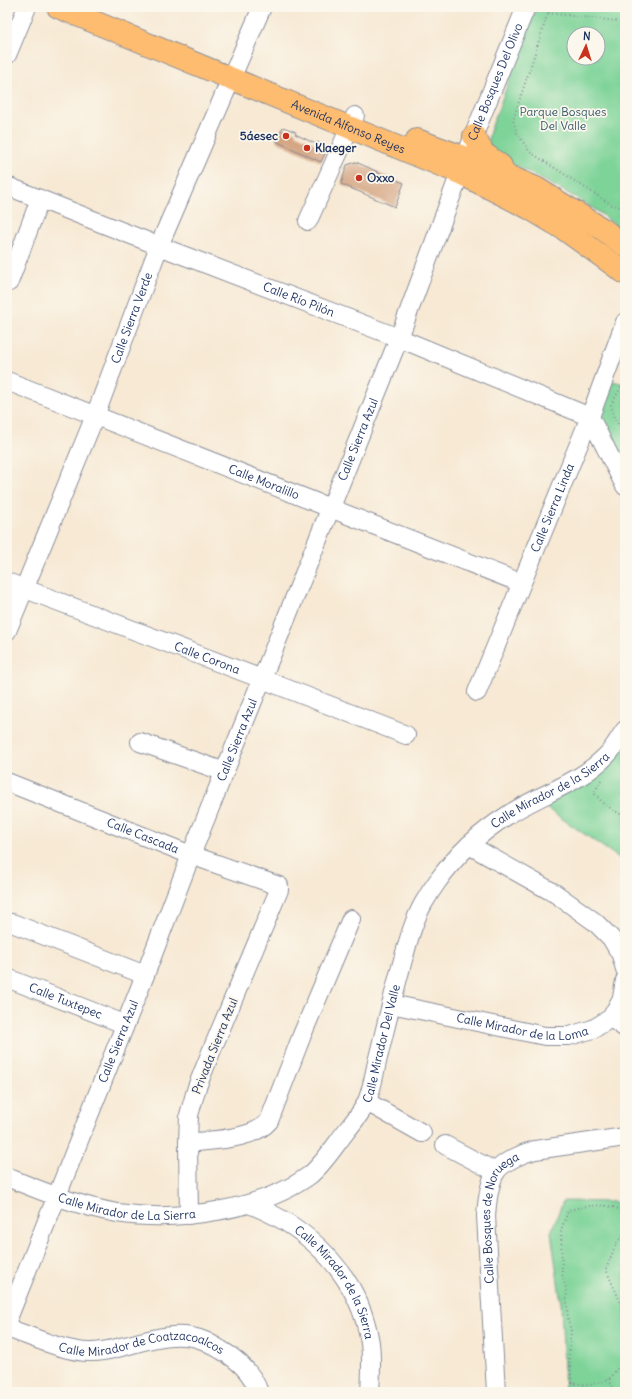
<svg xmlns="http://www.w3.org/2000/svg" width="632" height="1399" font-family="Delius,sans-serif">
	<rect width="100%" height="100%" fill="#fbf7ec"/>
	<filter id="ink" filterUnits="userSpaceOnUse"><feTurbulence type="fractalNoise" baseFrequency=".025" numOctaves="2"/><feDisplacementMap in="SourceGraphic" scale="8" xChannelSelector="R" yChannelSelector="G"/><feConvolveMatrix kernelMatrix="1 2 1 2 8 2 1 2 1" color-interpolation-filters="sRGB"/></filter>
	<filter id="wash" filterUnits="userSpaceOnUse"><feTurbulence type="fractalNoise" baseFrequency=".012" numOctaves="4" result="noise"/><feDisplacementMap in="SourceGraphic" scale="16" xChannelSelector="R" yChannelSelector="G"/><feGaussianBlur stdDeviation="0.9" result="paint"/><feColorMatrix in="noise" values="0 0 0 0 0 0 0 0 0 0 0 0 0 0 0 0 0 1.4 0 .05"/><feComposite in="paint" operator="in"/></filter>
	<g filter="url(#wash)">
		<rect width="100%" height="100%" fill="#f7e9d4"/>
		<!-- green -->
		<g fill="#7dd398" stroke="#4c817b" fill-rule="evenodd">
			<path d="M537,7H625V233L600,213L575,197L494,154L488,140L490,131ZM574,34H598V58H574Z"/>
			<path d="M612,381L625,384V465L593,413Z"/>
			<path d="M625,739V862L545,807L599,769Z"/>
			<path d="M563,1201L615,1202L625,1205V1392H565L561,1304L551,1232Z"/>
		</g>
		<g id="blocks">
			<!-- building -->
			<g fill="#d5a684">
				<path d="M283,127L296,132L295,134L316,144L317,142L328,147L321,162L276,141Z"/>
				<path d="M356,162L378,172V173L404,183L395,207L341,184L347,165Z"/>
			</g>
		</g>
	</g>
	<g filter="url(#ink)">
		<use href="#blocks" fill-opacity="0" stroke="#898c99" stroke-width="1"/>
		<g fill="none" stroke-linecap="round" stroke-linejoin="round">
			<!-- minor casing -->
			<g stroke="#898c99" stroke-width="20">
				<g id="minor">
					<path d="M7,55L27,7"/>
					<path id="s1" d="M7,186L159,246L399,338L590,417L625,486"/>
					<path d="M308,221L355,116"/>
					<path d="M9,282L40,199"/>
					<path id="s2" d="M7,381L521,583"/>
					<path id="s3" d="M7,582L262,679L406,735"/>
					<path id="s4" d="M7,631L95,416L159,246L262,7"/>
					<path id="s5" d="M477,692L590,417L625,322"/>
					<path d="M140,742L225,772"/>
					<path id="s6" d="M7,782L191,855L279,886V890L211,1052L197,1087L189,1115L188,1143L189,1215"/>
					<path d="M469,845L556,894L595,922L611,938L621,955L625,969"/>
					<path d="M12,923L145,975"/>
					<path id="s7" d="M7,978L124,1024"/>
					<path id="s8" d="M391,1004L545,1036H569L593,1029L611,1018L622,998L625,980"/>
					<path d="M611,1018L625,1028"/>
					<path d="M367,1102L422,1133"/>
					<path d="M188,1143C212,1140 253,1140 269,1121L302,1035L351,919"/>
					<path d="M445,1145L496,1172"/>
					<path id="s9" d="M7,1177C43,1192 79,1206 117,1213C176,1222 261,1211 310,1175C322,1165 332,1150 341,1138C348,1128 363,1112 367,1101C373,1087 375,1068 379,1054C386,1025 393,996 401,967C407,946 412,924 423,904C427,897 432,889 437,882C456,855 481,832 508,815C540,794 579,784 607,755C614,748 619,738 625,730"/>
					<path id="s10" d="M249,1204C310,1227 360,1277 370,1343C372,1359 371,1376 370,1392"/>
					<path id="s11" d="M7,1321L145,975L191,855L399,338L475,132L526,7"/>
					<path id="s12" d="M7,1328C31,1336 66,1353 92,1352C103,1352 114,1349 125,1346C151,1339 178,1330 205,1341C211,1344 216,1347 221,1350C239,1360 252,1373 259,1392"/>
					<path id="s13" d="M496,1392L486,1216C487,1202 489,1185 495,1173C502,1162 523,1153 535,1150L625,1137"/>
				</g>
			</g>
			<!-- major casing -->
			<g stroke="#898c99" stroke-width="24">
				<g id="major">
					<path id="s14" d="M58,7L460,173L529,208L564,229L625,273"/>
					<path d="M474,136L483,153L501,166"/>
					<path d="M417,140L466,158L536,188L604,230L625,246"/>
				</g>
			</g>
			<!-- path -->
			<g stroke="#898c99" stroke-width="2" stroke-dasharray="1 3" stroke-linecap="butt">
				<path d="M550,7L513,120L517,133L530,152L612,205L625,208"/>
				<path d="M548,13L625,22"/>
				<path d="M625,387H621L611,405L614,418L625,435"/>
				<path d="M601,780L594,793L604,804L625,817"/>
				<path d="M625,1212C609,1202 585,1205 568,1211L561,1230L562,1274L566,1288L568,1319L571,1331L569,1357L572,1383L590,1385L609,1379L625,1359"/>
				<path d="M625,1229L624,1235L617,1242L606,1269C612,1285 621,1300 625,1317"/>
				<path d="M609,1379L615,1392"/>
				<path d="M572,1383V1392"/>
			</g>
			<!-- minor -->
			<use href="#minor" stroke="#fff" stroke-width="18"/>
			<!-- major -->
			<use href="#major" stroke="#fdbc70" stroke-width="22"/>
		</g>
	</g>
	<!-- markers -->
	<g fill="#c8321e" stroke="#fbf7ec" stroke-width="1.5">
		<circle cx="286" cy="136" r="4"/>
		<circle cx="307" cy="148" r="4"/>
		<circle cx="359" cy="178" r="4"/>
	</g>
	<g text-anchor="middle" stroke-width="3.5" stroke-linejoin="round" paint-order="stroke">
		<!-- street labels -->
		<g font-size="12" fill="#1b2f5e" stroke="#fbf7ec">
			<text dy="4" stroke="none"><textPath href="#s11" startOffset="1332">Calle Bosques Del Olivo</textPath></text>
			<text dy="4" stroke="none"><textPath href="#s14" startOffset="314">Avenida Alfonso Reyes</textPath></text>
			<text dy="4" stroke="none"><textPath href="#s1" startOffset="313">Calle Río Pilón</textPath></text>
			<text dy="4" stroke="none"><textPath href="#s4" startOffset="337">Calle Sierra Verde</textPath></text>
			<text dy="4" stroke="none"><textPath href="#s11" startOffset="949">Calle Sierra Azul</textPath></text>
			<text dy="4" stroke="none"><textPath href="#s2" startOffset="276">Calle Moralillo</textPath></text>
			<text dy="4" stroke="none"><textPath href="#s5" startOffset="199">Calle Sierra Linda</textPath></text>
			<text dy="4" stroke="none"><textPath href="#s3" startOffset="214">Calle Corona</textPath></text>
			<text dy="4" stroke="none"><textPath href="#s11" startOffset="625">Calle Sierra Azul</textPath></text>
			<text dy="4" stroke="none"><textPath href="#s9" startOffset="789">Calle Mirador de la Sierra</textPath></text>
			<text dy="4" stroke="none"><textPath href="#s6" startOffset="146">Calle Cascada</textPath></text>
			<text dy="4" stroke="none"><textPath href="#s7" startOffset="63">Calle Tuxtepec</textPath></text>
			<text dy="4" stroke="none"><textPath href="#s8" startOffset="134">Calle Mirador de la Loma</textPath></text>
			<text dy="4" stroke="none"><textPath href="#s11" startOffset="301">Calle Sierra Azul</textPath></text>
			<text dy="4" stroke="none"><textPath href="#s9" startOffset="470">Calle Mirador Del Valle</textPath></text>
			<text transform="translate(215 1046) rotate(-68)" y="4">Privada Sierra Azul</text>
			<text dy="4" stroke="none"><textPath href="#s9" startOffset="125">Calle Mirador de La Sierra</textPath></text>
			<text dy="4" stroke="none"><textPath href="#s13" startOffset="179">Calle Bosques de Noruega</textPath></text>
			<text dy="4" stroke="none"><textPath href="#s10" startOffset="121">Calle Mirador de la Sierra</textPath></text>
			<text dy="4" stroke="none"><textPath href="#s12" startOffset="140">Calle Mirador de Coatzacoalcos</textPath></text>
		</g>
		<!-- park labels -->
		<g font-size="12" fill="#34586c" stroke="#fbf7ec">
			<text x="563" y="116">Parque Bosques<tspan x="563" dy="14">Del Valle</tspan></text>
		</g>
		<!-- poi labels -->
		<g font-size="12" font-weight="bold" fill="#1b2f5e" stroke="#fbf7ec" text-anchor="start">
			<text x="278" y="140" text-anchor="end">5áesec</text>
			<text x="315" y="152">Klaeger</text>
			<text x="367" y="182">Oxxo</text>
		</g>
	</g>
	<!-- margin -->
	<rect width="632" height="1399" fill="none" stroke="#fbf7ec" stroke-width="24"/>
	<!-- north arrow -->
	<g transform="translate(586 46) rotate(4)"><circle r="19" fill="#fbf7ec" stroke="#a1a7b3"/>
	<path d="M0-3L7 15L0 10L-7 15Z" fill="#c8321e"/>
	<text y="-6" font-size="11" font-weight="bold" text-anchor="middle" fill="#1b2f5e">N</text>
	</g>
</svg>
